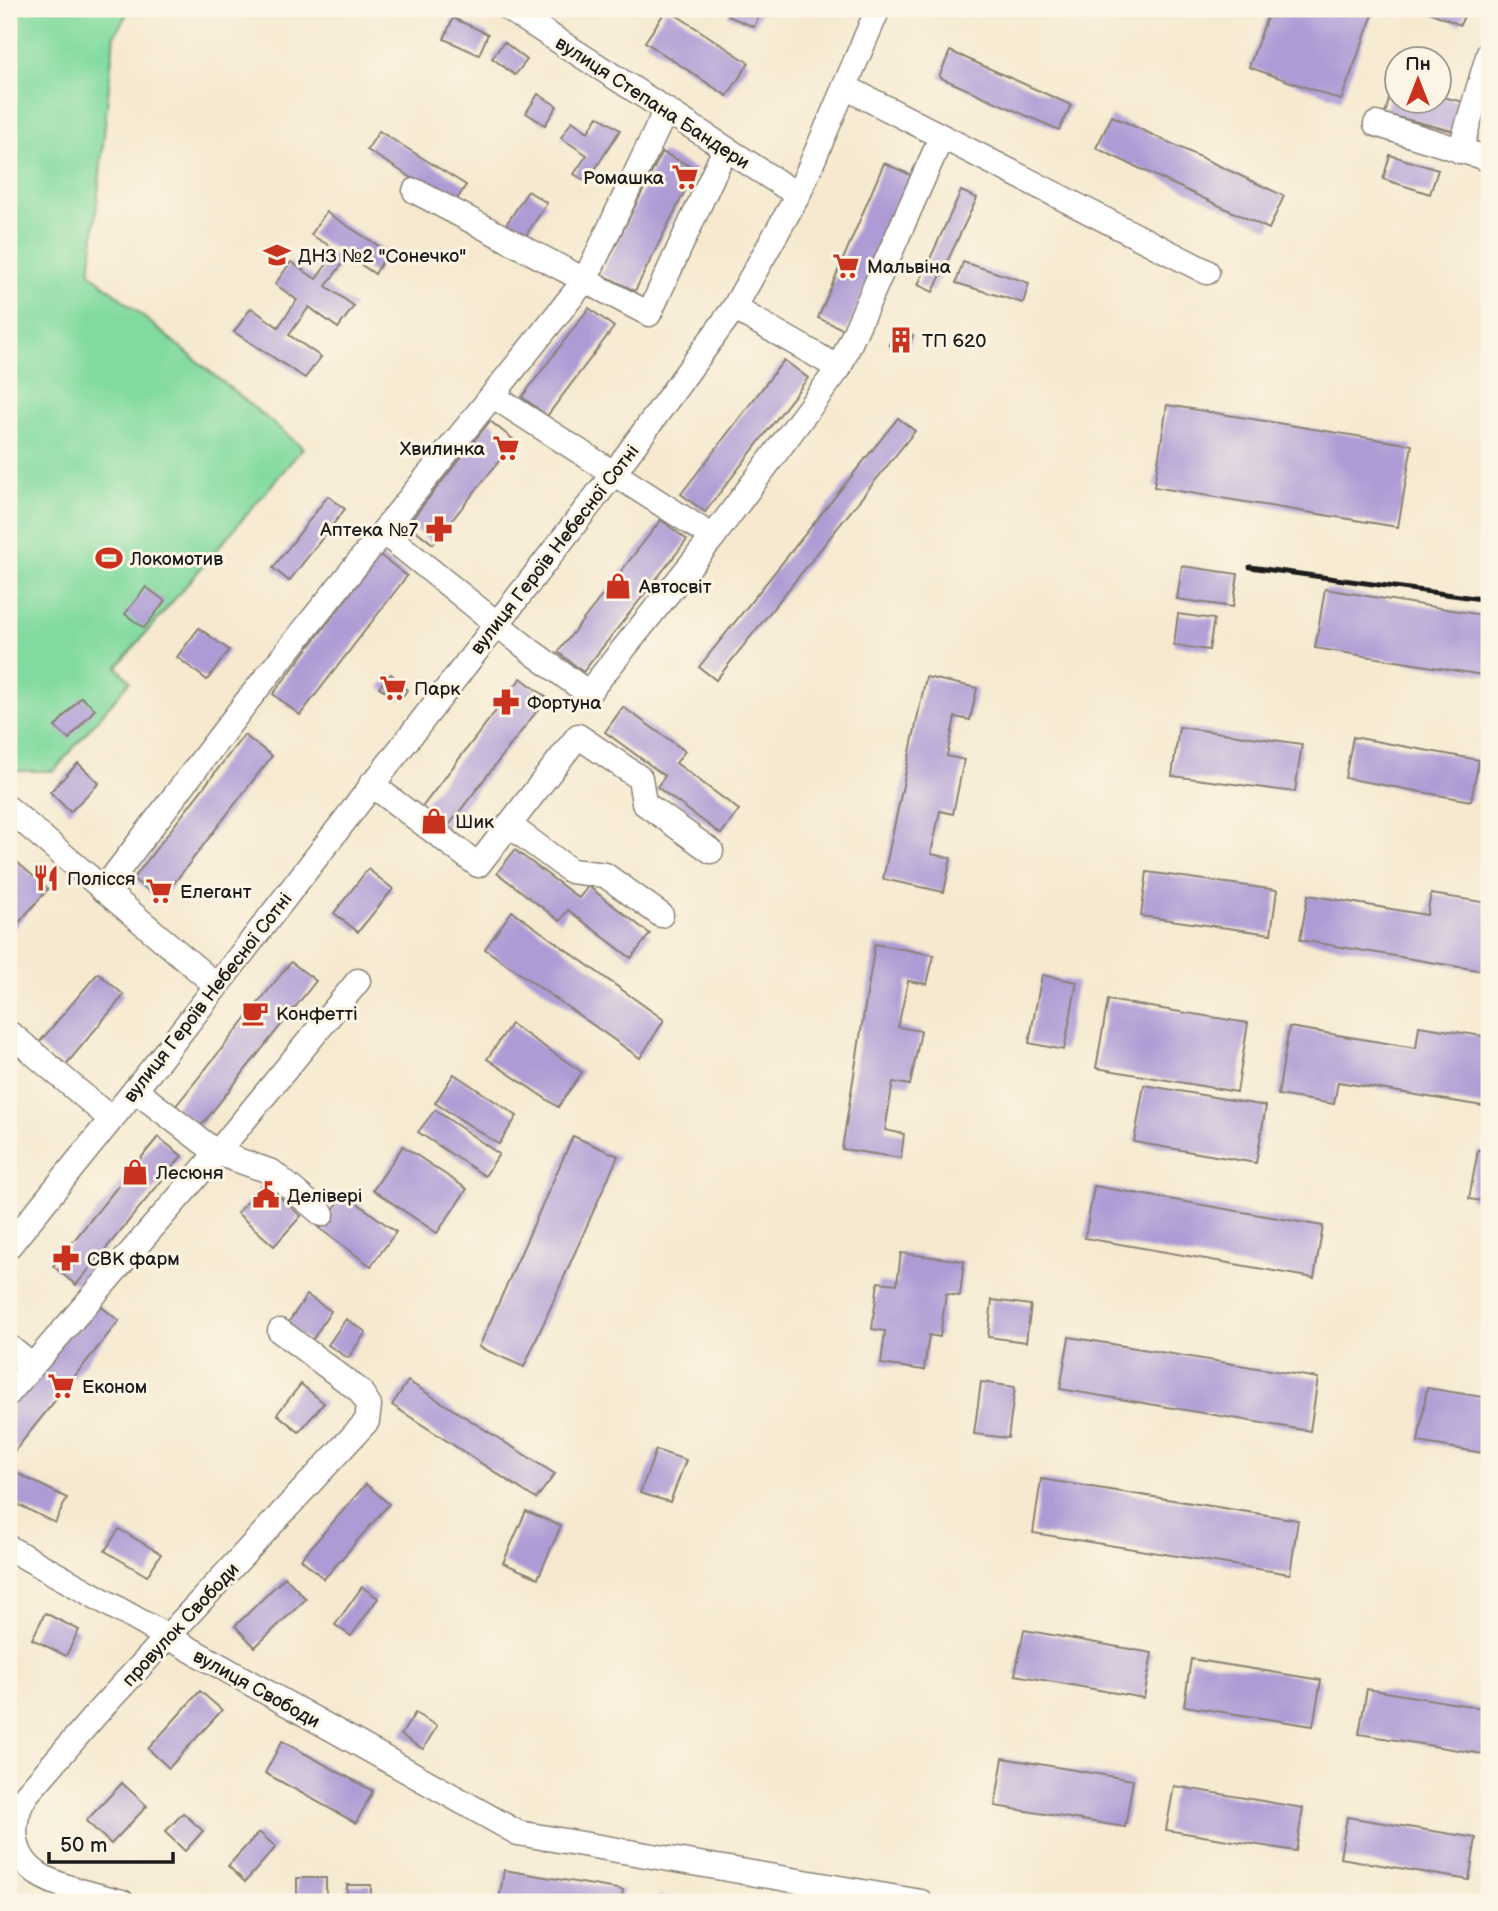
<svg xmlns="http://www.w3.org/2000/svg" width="1498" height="1911" font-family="'Balsamiq Sans',sans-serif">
	<rect width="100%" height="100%" fill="#fcf5e5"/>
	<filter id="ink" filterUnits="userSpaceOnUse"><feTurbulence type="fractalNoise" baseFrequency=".0143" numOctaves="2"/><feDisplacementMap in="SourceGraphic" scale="14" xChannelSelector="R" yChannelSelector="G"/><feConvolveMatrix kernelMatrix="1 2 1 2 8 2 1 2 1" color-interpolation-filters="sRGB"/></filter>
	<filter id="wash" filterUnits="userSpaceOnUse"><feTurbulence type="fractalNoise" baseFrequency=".00686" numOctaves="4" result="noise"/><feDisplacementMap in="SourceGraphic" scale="28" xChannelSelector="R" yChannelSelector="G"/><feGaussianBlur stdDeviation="1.57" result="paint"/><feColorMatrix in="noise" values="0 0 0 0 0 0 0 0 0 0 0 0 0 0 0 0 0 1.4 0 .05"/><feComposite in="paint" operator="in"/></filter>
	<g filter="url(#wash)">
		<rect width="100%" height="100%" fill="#f6e9d0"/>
		<!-- green -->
		<path fill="#81da9f" stroke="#4e7b5e" stroke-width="2" d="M9,9H130L114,36L90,273L303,448L117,667L130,681L54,771H9Z"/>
		<g id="blocks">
			<!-- building -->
			<g fill="#ae9bd5">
				<path d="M667,9L749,63L727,96L645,42Z"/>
				<path d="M731,9H762L754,27L728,16Z"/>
				<path d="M1270,9H1375L1341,100L1249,67Z"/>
				<path d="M1422,9H1467L1460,25Z"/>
				<path d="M453,18L488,34L479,55L444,39Z"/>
				<path d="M504,42L527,60L515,75L492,58Z"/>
				<path d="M950,51L1071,105L1059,130L939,77Z"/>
				<path d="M1393,84L1396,85V102H1438V96L1464,102L1457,132L1385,114Z"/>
				<path d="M538,94L557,106L545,125L526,113Z"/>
				<path d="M598,116L620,130L587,182L574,174L587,155L561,138L572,121L588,132Z"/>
				<path d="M1112,116L1284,196L1269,229L1096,148Z"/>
				<path d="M379,131L466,185L454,204L367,150Z"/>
				<path d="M662,152L696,169L635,291L601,274Z"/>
				<path d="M1390,155L1438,170L1430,194L1383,179Z"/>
				<path d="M884,163L913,176L847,331L818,318Z"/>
				<path d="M528,191L547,203L523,240L504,228Z"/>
				<path d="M961,191L977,198L933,292L918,285Z"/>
				<path d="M326,212L388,252L375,274L348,256L326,286L354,306L338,328L309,307L289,335L321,357L305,378L234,332L251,308L278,327L297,300L275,284L291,262L316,279L337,250L311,235Z"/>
				<path d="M963,262L1029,283L1023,303L956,283Z"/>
				<path d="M589,308L614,327L547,416L522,397Z"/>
				<path d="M895,329L913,335L907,351L889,345Z"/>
				<path d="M784,360L808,378L705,512L681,494Z"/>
				<path d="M1167,405L1412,445L1398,527L1154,487Z"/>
				<path d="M898,418L915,431L716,680L699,667Z"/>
				<path d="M490,421L515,441L433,544L408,524Z"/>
				<path d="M328,496L345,509L289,581L273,568Z"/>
				<path d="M661,520L687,540L583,672L558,652Z"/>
				<path d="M380,555L407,576L300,715L273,694Z"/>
				<path d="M1182,566L1238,574L1233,607L1177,599Z"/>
				<path d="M146,587L165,601L144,628L125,614Z"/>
				<path d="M1325,589L1489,616V676L1315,648Z"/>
				<path d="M1178,614L1214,619L1209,650L1174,645Z"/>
				<path d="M199,628L229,650L207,680L177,657Z"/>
				<path d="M391,674L407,690L400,700L379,687Z"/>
				<path d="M926,677L977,688L970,720L955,717L947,756L964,760L953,814L940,811L931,854L951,858L944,892L883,879Z"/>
				<path d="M521,678L547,698L442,834L416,815Z"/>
				<path d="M81,697L95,709L69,739L55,727Z"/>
				<path d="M623,707L685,751L676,763L739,810L721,834L657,787L665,776L605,732Z"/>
				<path d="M1179,727L1302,744L1295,792L1172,776Z"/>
				<path d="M244,735L272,756L161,900L133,879Z"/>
				<path d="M1353,737L1479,760L1471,801L1345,778Z"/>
				<path d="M78,763L99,783L70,812L50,792Z"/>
				<path d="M515,850L579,898L588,886L650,934L631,958L568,910L560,921L497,873Z"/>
				<path d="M9,855L48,889L9,934Z"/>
				<path d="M368,869L393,889L358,932L334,913Z"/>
				<path d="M1147,872L1277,890L1271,934L1141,916Z"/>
				<path d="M1431,894L1489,903V972L1300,940L1308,895L1427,915Z"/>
				<path d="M512,911L664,1020L640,1058L485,949Z"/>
				<path d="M875,944L934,955L927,984L908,981L898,1027L921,1031L910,1085L893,1082L885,1130L904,1134L901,1158L842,1149Z"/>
				<path d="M291,962L316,981L200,1127L175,1107Z"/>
				<path d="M98,973L124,995L64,1067L37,1045Z"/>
				<path d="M1042,975L1077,982L1064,1050L1029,1043Z"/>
				<path d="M1108,1000L1248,1023L1237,1092L1096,1068Z"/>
				<path d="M511,1024L582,1072L558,1107L487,1059Z"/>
				<path d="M1419,1026L1489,1037V1107L1338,1082L1334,1104L1278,1095L1289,1027L1416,1048Z"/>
				<path d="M454,1074L517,1116L499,1144L435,1103Z"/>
				<path d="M1144,1085L1266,1106L1256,1163L1134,1142Z"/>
				<path d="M435,1110L499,1154L485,1176L418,1132Z"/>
				<path d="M573,1136L618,1156L524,1367L479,1347Z"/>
				<path d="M158,1137L182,1156L76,1285L53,1266Z"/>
				<path d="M403,1146L467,1189L437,1233L373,1190Z"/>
				<path d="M1478,1150L1489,1152V1202L1469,1199Z"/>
				<path d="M264,1183L301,1216L274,1246L237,1213Z"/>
				<path d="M1094,1186L1323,1226L1314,1278L1085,1238Z"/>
				<path d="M345,1194L396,1232L371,1266L319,1228Z"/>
				<path d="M901,1253L964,1261L960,1296L946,1294L940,1337L929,1335L924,1370L881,1364L885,1331L872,1329L878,1282L897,1284Z"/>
				<path d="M307,1295L331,1311L311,1342L286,1326Z"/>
				<path d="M93,1300L119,1321L13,1453L9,1450V1406Z"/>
				<path d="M992,1300L1031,1305L1026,1342L988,1337Z"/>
				<path d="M346,1319L366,1332L348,1358L328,1345Z"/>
				<path d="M1069,1337L1318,1378L1310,1431L1060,1389Z"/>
				<path d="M408,1381L555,1474L536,1499L392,1405Z"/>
				<path d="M981,1382L1015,1387L1008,1438L974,1434Z"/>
				<path d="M301,1384L324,1403L299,1432L277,1414Z"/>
				<path d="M1427,1388L1489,1398V1454L1418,1442Z"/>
				<path d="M656,1450L686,1460L670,1502L640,1493Z"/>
				<path d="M13,1471L67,1498L55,1523L9,1500V1479Z"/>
				<path d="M1041,1479L1298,1520L1290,1574L1033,1533Z"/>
				<path d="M366,1484L389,1504L324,1579L301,1559Z"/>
				<path d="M526,1511L561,1526L538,1578L503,1563Z"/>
				<path d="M119,1529L161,1554L147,1576L105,1551Z"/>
				<path d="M285,1577L306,1599L255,1647L235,1626Z"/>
				<path d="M362,1587L378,1598L351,1636L335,1625Z"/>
				<path d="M45,1613L79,1630L66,1656L32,1639Z"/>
				<path d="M1024,1630L1152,1653L1144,1698L1015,1675Z"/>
				<path d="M1191,1659L1321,1680L1313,1726L1184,1706Z"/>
				<path d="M1367,1689L1489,1709V1755L1359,1734Z"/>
				<path d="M200,1691L222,1710L169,1768L148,1749Z"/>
				<path d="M415,1713L437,1726L423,1749L401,1735Z"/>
				<path d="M282,1741L373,1791L356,1823L265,1773Z"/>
				<path d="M1003,1758L1133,1780L1125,1827L995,1806Z"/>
				<path d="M122,1783L147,1806L111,1844L86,1821Z"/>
				<path d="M1174,1786L1303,1808L1296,1851L1166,1830Z"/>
				<path d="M183,1813L203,1831L185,1851L165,1832Z"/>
				<path d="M1347,1817L1476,1838L1469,1880L1340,1858Z"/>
				<path d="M259,1832L276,1847L245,1882L228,1866Z"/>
				<path d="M504,1870L623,1890L621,1902H499Z"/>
				<rect x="297" y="1878" width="29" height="24"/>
				<rect x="347" y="1885" width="24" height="17"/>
				<path d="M658,1896L686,1901V1902H657Z"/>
			</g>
		</g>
	</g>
	<g filter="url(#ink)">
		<use href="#blocks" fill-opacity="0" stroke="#898276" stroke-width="2"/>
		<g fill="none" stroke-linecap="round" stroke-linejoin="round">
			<!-- minor casing -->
			<g stroke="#898276" stroke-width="27">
				<g id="minor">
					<path d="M509,9L798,195"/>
					<path d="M845,87L1207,272"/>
					<path d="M1376,124L1489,159"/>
					<path d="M1460,151L1489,53"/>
					<path d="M415,191L649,314L725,149"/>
					<path d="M734,308L839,368"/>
					<path d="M493,396L713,537"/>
					<path d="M383,532L532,652L588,693L713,537L839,368L941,138"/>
					<path d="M371,784L478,865L578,736L640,778L644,803L711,851"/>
					<path d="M9,809L216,985"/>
					<path d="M509,825L571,871L605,875L661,915"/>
					<path d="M103,890L248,700L585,280L666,110"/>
					<path d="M12,1035L111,1119"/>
					<path d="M135,1090L217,1153L272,1172L322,1214"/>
					<path d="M9,1246L160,1059L614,473L734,308L798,195L878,9"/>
					<path d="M9,1347L31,1365"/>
					<path d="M9,1393L217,1153L358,981"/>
					<path d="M9,1548L518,1833L921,1902"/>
					<path d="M122,1902C97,1895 60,1888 38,1874C10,1855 10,1821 26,1795L97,1713L367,1421L369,1405L360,1391L280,1331"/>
				</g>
			</g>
			<!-- minor -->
			<use href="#minor" stroke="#fff" stroke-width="24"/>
			<!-- rail -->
			<path stroke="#1c1c1c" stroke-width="5" d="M1250,567L1489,600"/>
		</g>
	</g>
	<!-- icons -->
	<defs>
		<g id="supermarket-bare" transform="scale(2.1)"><path d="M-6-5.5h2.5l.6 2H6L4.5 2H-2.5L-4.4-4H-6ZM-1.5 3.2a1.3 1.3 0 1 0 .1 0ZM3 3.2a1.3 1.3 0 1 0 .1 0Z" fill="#c8321e" stroke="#fcf5e5" stroke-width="2.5" paint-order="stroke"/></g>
		<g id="school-bare" transform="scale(2.1)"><path d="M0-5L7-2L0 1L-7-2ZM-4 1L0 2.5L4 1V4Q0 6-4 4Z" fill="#c8321e" stroke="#fcf5e5" stroke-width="2.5" paint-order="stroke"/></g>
		<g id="building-bare" transform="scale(2.1)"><path d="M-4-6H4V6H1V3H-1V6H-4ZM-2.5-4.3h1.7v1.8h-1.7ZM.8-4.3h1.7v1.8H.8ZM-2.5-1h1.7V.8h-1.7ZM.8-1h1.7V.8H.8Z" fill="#c8321e" stroke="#fcf5e5" stroke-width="2.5" paint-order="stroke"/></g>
		<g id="pharmacy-bare" transform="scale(2.1)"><path d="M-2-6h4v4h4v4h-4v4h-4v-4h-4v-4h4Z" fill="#c8321e" stroke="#fcf5e5" stroke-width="2.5" paint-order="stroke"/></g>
		<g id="stadium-bare" transform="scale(2.1)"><path d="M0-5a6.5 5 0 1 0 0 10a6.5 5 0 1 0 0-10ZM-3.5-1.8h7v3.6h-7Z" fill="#c8321e" stroke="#fcf5e5" stroke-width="2.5" paint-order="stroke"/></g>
		<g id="shop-bare" transform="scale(2.1)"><path d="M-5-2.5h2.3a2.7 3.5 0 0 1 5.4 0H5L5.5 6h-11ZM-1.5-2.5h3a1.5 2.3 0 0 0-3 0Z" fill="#c8321e" stroke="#fcf5e5" stroke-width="2.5" paint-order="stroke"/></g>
		<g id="restaurant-bare" transform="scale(2.1)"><path d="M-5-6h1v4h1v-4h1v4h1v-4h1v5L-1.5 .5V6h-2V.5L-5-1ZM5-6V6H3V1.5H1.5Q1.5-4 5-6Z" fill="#c8321e" stroke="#fcf5e5" stroke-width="2.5" paint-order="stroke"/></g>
		<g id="cafe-bare" transform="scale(2.1)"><path d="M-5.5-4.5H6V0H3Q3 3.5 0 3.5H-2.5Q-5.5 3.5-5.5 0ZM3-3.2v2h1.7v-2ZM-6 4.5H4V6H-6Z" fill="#c8321e" stroke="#fcf5e5" stroke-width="2.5" paint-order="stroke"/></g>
		<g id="civic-bare" transform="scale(2.1)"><path d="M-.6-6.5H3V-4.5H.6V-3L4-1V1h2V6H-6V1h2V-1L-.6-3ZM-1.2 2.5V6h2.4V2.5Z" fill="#c8321e" stroke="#fcf5e5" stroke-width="2.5" paint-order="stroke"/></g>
	</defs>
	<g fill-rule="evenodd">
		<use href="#supermarket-bare" x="685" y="177"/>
		<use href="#school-bare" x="277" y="255"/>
		<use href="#supermarket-bare" x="846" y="266"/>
		<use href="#building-bare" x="901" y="340"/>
		<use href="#supermarket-bare" x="506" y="448"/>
		<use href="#pharmacy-bare" x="439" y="529"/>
		<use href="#stadium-bare" x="109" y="558"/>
		<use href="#shop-bare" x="618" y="586"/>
		<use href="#supermarket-bare" x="393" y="688"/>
		<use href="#pharmacy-bare" x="506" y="702"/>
		<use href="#shop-bare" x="434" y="821"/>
		<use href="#restaurant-bare" x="46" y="878"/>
		<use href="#supermarket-bare" x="159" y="891"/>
		<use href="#cafe-bare" x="255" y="1013"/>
		<use href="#shop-bare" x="135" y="1172"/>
		<use href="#civic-bare" x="266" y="1195"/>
		<use href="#pharmacy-bare" x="66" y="1258"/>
		<use href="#supermarket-bare" x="61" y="1386"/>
	</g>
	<g text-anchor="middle" stroke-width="6" stroke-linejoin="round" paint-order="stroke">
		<!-- street labels -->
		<g font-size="19" fill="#1c1c1c" stroke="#fcf5e5">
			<text transform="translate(653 102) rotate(33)" y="7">вулиця Степана Бандери</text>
			<text transform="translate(554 549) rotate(-52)" y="7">вулиця Героїв Небесної Сотні</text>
			<text transform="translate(207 997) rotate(-52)" y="7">вулиця Героїв Небесної Сотні</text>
			<text transform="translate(180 1624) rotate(-47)" y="7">провулок Свободи</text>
			<text transform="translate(257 1688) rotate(29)" y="7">вулиця Свободи</text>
		</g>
		<!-- poi labels -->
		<g font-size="19" fill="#1c1c1c" stroke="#fcf5e5" text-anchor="start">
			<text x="664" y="184" text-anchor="end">Ромашка</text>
			<text x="298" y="262">ДНЗ №2 "Сонечко"</text>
			<text x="867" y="273">Мальвіна</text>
			<text x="922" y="347">ТП 620</text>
			<text x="485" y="455" text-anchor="end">Хвилинка</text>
			<text x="418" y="536" text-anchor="end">Аптека №7</text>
			<text x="130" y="565">Локомотив</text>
			<text x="639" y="593">Автосвіт</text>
			<text x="414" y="695">Парк</text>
			<text x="527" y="709">Фортуна</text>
			<text x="455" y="828">Шик</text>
			<text x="67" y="885">Полісся</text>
			<text x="180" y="898">Елегант</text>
			<text x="276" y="1020">Конфетті</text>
			<text x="156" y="1179">Лесюня</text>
			<text x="287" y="1202">Делівері</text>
			<text x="87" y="1265">СВК фарм</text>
			<text x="82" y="1393">Економ</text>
		</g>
	</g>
	<!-- margin -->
	<rect width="1498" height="1911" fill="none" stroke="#fcf5e5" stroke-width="35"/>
	<!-- north arrow -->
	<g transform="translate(1418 80)"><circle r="33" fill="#fcf5e5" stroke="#a29e95" stroke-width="2"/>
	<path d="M0-5L12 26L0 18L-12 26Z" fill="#c8321e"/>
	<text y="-10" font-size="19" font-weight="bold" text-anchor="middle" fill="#1c1c1c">Пн</text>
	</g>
	<!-- scale -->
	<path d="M49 1852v10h124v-10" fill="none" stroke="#1c1c1c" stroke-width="3.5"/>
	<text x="60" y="1852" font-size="21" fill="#1c1c1c" stroke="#fcf5e5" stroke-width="5" paint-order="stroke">50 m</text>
</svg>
